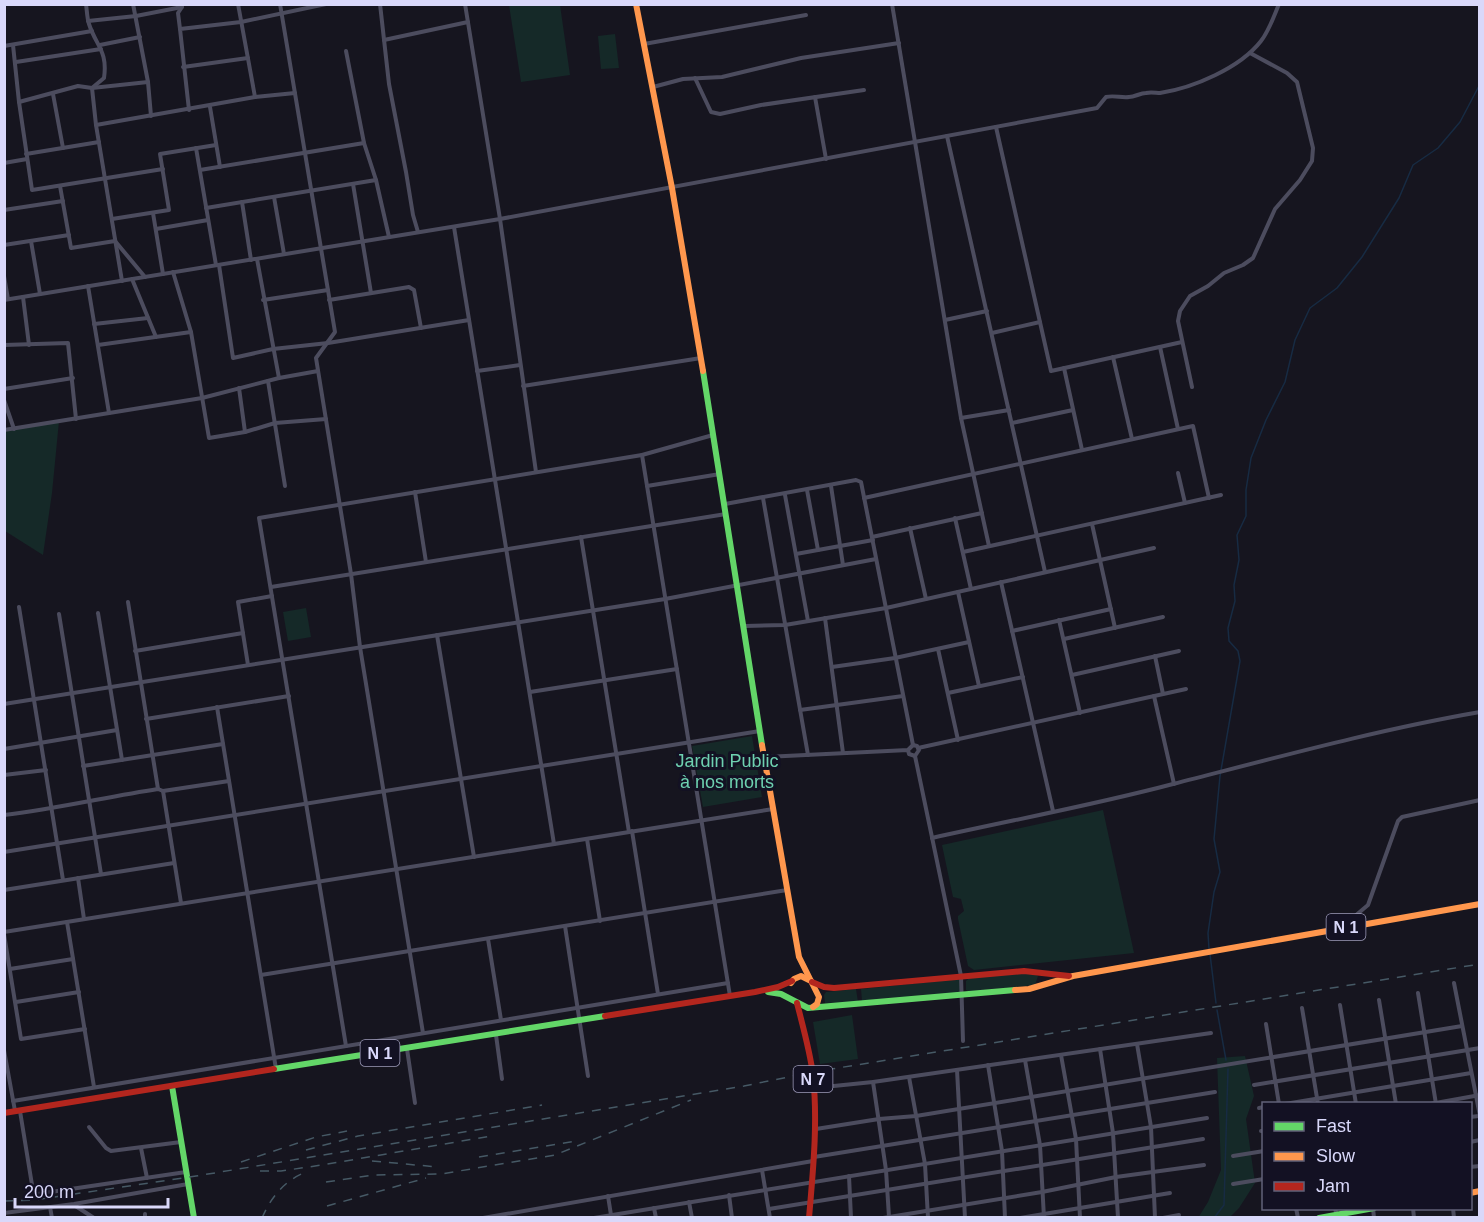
<svg xmlns="http://www.w3.org/2000/svg" width="1484" height="1222" font-family="Helvetica,sans-serif">
	<rect width="100%" height="100%" fill="#16151f"/>
	<!-- green -->
	<g fill="#152928">
		<path d="M516,4L560,5L570,75L521,82L509,5Z"/>
		<path d="M615,34L619,68L601,69L598,36Z"/>
		<path d="M59,421L52,493L43,555L5,531L4,430Z"/>
		<path d="M306,608L311,637L288,641L283,612Z"/>
		<path d="M752,736L762,797L703,807L692,746Z"/>
		<path d="M1103,810L1134,953L974,970L968,966L958,919V916L964,911L961,899L953,897L942,845Z"/>
		<path d="M1029,972L1038,976L1035,985L969,992L966,990V981L969,978Z"/>
		<path d="M960,979V993L862,1001L861,989Z"/>
		<path d="M856,989L858,1002L825,1003L824,995L826,992Z"/>
		<path d="M852,1015L858,1059L820,1064L813,1022Z"/>
		<path d="M1245,1056L1254,1096L1246,1119L1255,1183L1239,1208L1230,1217L1198,1218L1208,1202L1221,1170L1217,1058Z"/>
	</g>
	<g fill="none" stroke-linecap="round" stroke-linejoin="round">
		<!-- stream -->
		<g stroke="#172b43" stroke-width="1.5">
			<path d="M1209,949L1208,933L1214,892L1220,872L1214,839L1220,776L1240,661L1238,651L1229,641L1228,628L1235,601L1234,585L1239,560L1237,535L1246,516V490L1251,458L1266,420L1285,382L1295,340L1310,308L1337,288L1362,257L1399,198L1413,165L1438,148L1460,122L1480,84"/>
			<path d="M1210,954L1216,1003"/>
			<path d="M1217,1010L1226,1060"/>
			<path d="M1214,1218L1224,1205L1228,1069"/>
		</g>
		<!-- street -->
		<g stroke="#4c4c5e" stroke-width="4">
			<path d="M86,4C87,11 87,18 89,24C96,46 108,51 104,78L92,88L96,125L122,281"/>
			<path d="M133,4L148,82L151,116"/>
			<path d="M238,4L255,97"/>
			<path d="M280,4L335,332L316,358L351,574L360,647L423,1033"/>
			<path d="M380,4L389,84L406,172L413,215L418,232"/>
			<path d="M465,4L500,219L536,472"/>
			<path d="M892,4L961,418L989,546"/>
			<path d="M88,21L136,16L182,7"/>
			<path d="M180,29L178,13L182,7"/>
			<path d="M384,40L468,22"/>
			<path d="M644,44L806,15"/>
			<path d="M13,45L19,102L32,190L163,169"/>
			<path d="M100,45L140,37"/>
			<path d="M4,46L92,31"/>
			<path d="M346,51L364,143L376,180L389,237"/>
			<path d="M16,62L101,49"/>
			<path d="M183,67L248,58"/>
			<path d="M695,78L711,112L720,114L761,105L864,90"/>
			<path d="M653,87L683,79L722,77L801,58L899,43"/>
			<path d="M53,94L63,148"/>
			<path d="M815,97L826,159"/>
			<path d="M19,102L78,86L92,88L148,82"/>
			<path d="M210,107L220,167"/>
			<path d="M189,110L180,29L241,22L326,4"/>
			<path d="M96,125L255,97L295,93"/>
			<path d="M996,127L1051,371L1182,342"/>
			<path d="M947,136L1045,572"/>
			<path d="M196,148L216,265"/>
			<path d="M26,154L99,142"/>
			<path d="M4,163L27,159"/>
			<path d="M200,170L364,143"/>
			<path d="M353,184L371,293"/>
			<path d="M60,186L71,248L115,241L145,277"/>
			<path d="M274,197L284,254"/>
			<path d="M242,202L251,260"/>
			<path d="M206,208L376,180"/>
			<path d="M4,210L63,201"/>
			<path d="M153,213L163,274"/>
			<path d="M112,219L169,210L160,154L216,145"/>
			<path d="M454,227L554,844"/>
			<path d="M156,229L208,220"/>
			<path d="M31,241L40,294"/>
			<path d="M4,245L69,235"/>
			<path d="M257,259L279,378"/>
			<path d="M219,265L233,358L273,349L328,343L469,320"/>
			<path d="M173,272L191,332L209,438L245,432L275,423L326,419"/>
			<path d="M4,276L8,299"/>
			<path d="M132,279L156,337"/>
			<path d="M88,286L109,413"/>
			<path d="M23,297L29,345"/>
			<path d="M4,300L500,219L1097,108L1106,97C1114,95 1121,98 1129,97C1135,97 1140,93 1146,93C1151,92 1156,93 1160,93C1193,88 1240,68 1261,41C1269,31 1274,16 1279,4"/>
			<path d="M263,300L328,290"/>
			<path d="M329,300L409,287L414,290L421,328"/>
			<path d="M945,320L987,311"/>
			<path d="M94,324L148,318"/>
			<path d="M992,333L1040,322"/>
			<path d="M4,345L68,343L76,419"/>
			<path d="M98,345L191,332"/>
			<path d="M1160,347L1178,429"/>
			<path d="M1113,357L1132,439"/>
			<path d="M1064,368L1082,450"/>
			<path d="M477,371L520,365"/>
			<path d="M268,381L285,486"/>
			<path d="M523,386L701,358"/>
			<path d="M1192,387L1178,321L1180,311L1190,296L1208,286L1224,273L1243,265L1253,258L1275,209L1300,180L1312,161L1313,148L1297,82L1287,73L1250,53"/>
			<path d="M239,388L245,432"/>
			<path d="M4,389L73,378"/>
			<path d="M4,400L14,429"/>
			<path d="M961,418L1009,410"/>
			<path d="M1012,423L1073,410"/>
			<path d="M4,430L202,398L279,378L318,371"/>
			<path d="M642,455L730,996"/>
			<path d="M1178,473L1185,503"/>
			<path d="M647,486L720,474"/>
			<path d="M831,486L843,565"/>
			<path d="M807,490L818,550"/>
			<path d="M415,492L426,562"/>
			<path d="M785,495L808,621"/>
			<path d="M763,498L808,755"/>
			<path d="M864,498L1193,426L1209,498"/>
			<path d="M725,504L856,480L861,482L913,745"/>
			<path d="M955,518L971,589"/>
			<path d="M1092,524L1115,628"/>
			<path d="M910,528L926,599"/>
			<path d="M581,537L629,832"/>
			<path d="M872,537L982,513"/>
			<path d="M963,552L1221,495"/>
			<path d="M796,554L873,540"/>
			<path d="M1001,582L1053,811"/>
			<path d="M271,587L726,514"/>
			<path d="M958,592L979,686"/>
			<path d="M128,602L158,789"/>
			<path d="M19,607L63,880"/>
			<path d="M98,613L122,760"/>
			<path d="M59,614L101,874"/>
			<path d="M825,618L843,753"/>
			<path d="M1059,620L1080,713"/>
			<path d="M745,626L785,625L886,608L1154,548"/>
			<path d="M1012,631L1111,609"/>
			<path d="M437,635L474,857"/>
			<path d="M1064,639L1163,617"/>
			<path d="M938,649L958,740"/>
			<path d="M135,651L243,633"/>
			<path d="M1155,656L1163,694"/>
			<path d="M248,665L238,602L272,596"/>
			<path d="M832,667L895,658L969,642"/>
			<path d="M1072,675L1179,651"/>
			<path d="M530,692L677,669"/>
			<path d="M948,693L1023,677"/>
			<path d="M1154,696L1174,784"/>
			<path d="M4,704L665,599L876,559"/>
			<path d="M217,707L276,1069"/>
			<path d="M800,710L903,696"/>
			<path d="M146,719L289,696"/>
			<path d="M918,748L1186,689"/>
			<path d="M4,749L117,730"/>
			<path d="M915,756L961,976L963,1041"/>
			<path d="M765,757L908,750L913,745L917,746L919,750L915,756L909,754L908,750"/>
			<path d="M83,766L223,744"/>
			<path d="M4,775L46,770"/>
			<path d="M163,791L181,903"/>
			<path d="M4,815C56,809 106,797 158,789L163,791L229,781"/>
			<path d="M632,831L658,994"/>
			<path d="M932,838C1012,820 1094,805 1173,784C1275,758 1376,730 1480,712"/>
			<path d="M587,839L600,921"/>
			<path d="M4,852L760,731"/>
			<path d="M78,878L84,919"/>
			<path d="M4,890L174,863"/>
			<path d="M67,922L94,1087"/>
			<path d="M565,926L588,1076"/>
			<path d="M1342,927L1368,905L1398,821L1402,817L1480,800"/>
			<path d="M4,932L773,809"/>
			<path d="M4,934L21,1039L85,1029"/>
			<path d="M488,939L501,1020"/>
			<path d="M10,969L73,959"/>
			<path d="M261,975L787,890"/>
			<path d="M1454,983L1480,1116"/>
			<path d="M1418,993L1436,1104"/>
			<path d="M1379,1000L1396,1104"/>
			<path d="M16,1002L79,992"/>
			<path d="M1340,1005L1356,1104"/>
			<path d="M1302,1008L1318,1104"/>
			<path d="M1266,1024L1279,1104"/>
			<path d="M496,1035L502,1079"/>
			<path d="M1137,1044L1151,1127L1155,1218"/>
			<path d="M346,1046L259,518L642,455L713,435"/>
			<path d="M407,1049L415,1103"/>
			<path d="M1100,1049L1113,1133L1118,1218"/>
			<path d="M4,1050L15,1111"/>
			<path d="M1061,1055L1076,1139L1080,1218"/>
			<path d="M1025,1060L1040,1145L1044,1218"/>
			<path d="M988,1065L1002,1151L1005,1218"/>
			<path d="M957,1070L965,1218"/>
			<path d="M909,1077L925,1164L928,1218"/>
			<path d="M873,1082L886,1170L889,1217"/>
			<path d="M1254,1085L1480,1048"/>
			<path d="M814,1088L873,1082L1211,1033"/>
			<path d="M13,1101L728,983"/>
			<path d="M1285,1104L1471,1073"/>
			<path d="M1430,1104L1480,1095"/>
			<path d="M1259,1108L1264,1107"/>
			<path d="M20,1111L33,1191L37,1194L186,1172"/>
			<path d="M1470,1117L1479,1116"/>
			<path d="M89,1127L106,1148L111,1151L181,1142"/>
			<path d="M816,1129L879,1119L916,1116L1462,1026"/>
			<path d="M1261,1131H1264"/>
			<path d="M1470,1142L1480,1140"/>
			<path d="M141,1148L147,1178"/>
			<path d="M1233,1156L1264,1151"/>
			<path d="M814,1157L1215,1092"/>
			<path d="M1470,1167L1480,1166"/>
			<path d="M762,1170L770,1218"/>
			<path d="M849,1176L851,1218"/>
			<path d="M1233,1184L1264,1179"/>
			<path d="M729,1195L732,1218"/>
			<path d="M608,1196L611,1215"/>
			<path d="M689,1202L692,1218"/>
			<path d="M74,1205L94,1218"/>
			<path d="M50,1207L52,1218"/>
			<path d="M654,1208L656,1218"/>
			<path d="M1296,1208L1298,1218"/>
			<path d="M1335,1208L1337,1217"/>
			<path d="M1373,1208L1374,1218"/>
			<path d="M1413,1208L1414,1218"/>
			<path d="M1453,1208L1454,1218"/>
			<path d="M769,1209L1203,1139"/>
			<path d="M4,1213L74,1204L188,1184"/>
			<path d="M145,1214V1218"/>
			<path d="M483,1218L813,1161"/>
			<path d="M594,1218L1207,1118"/>
			<path d="M883,1218L1042,1192L1116,1177L1204,1165"/>
			<path d="M1020,1218L1170,1193"/>
			<path d="M1163,1218L1179,1215"/>
		</g>
		<!-- fast -->
		<g stroke="#63d668" stroke-width="6">
			<path d="M703,371L762,745"/>
			<path d="M768,992L781,994L808,1008L1015,990"/>
			<path d="M274,1069L605,1016"/>
			<path d="M172,1086L194,1218"/>
			<path d="M1319,1218L1374,1208"/>
		</g>
		<!-- slow -->
		<g stroke="#ff974d" stroke-width="6">
			<path d="M636,4L672,188L703,371"/>
			<path d="M762,745L799,957L811,981"/>
			<path d="M791,983L794,979L801,976L811,981L819,997L817,1004L813,1007"/>
			<path d="M1015,990L1029,989L1073,976L1480,904"/>
			<path d="M1470,1193L1480,1191"/>
		</g>
		<!-- jam -->
		<g stroke="#b3261e" stroke-width="6">
			<path d="M812,982L824,987L834,988L1024,971L1069,976"/>
			<path d="M797,1003C803,1027 810,1051 813,1075C818,1123 813,1171 809,1218"/>
			<path d="M605,1016L755,992L778,987L792,981"/>
			<path d="M4,1113L274,1069"/>
		</g>
		<!-- rail -->
		<g stroke="#465965" stroke-width="1.5" stroke-dasharray="9 8" stroke-linecap="butt">
			<path d="M306,1150L358,1136L542,1105"/>
			<path d="M479,1157L577,1141"/>
			<path d="M372,1161L438,1167"/>
			<path d="M241,1162L316,1137L347,1131"/>
			<path d="M260,1171H281L322,1165L491,1136"/>
			<path d="M326,1182L373,1175L441,1174L555,1155L691,1100"/>
			<path d="M4,1201L34,1200L196,1176L744,1086L813,1072L1480,964"/>
			<path d="M327,1206L426,1178"/>
			<path d="M262,1218C271,1197 285,1180 306,1172"/>
		</g>
	</g>
	<g text-anchor="middle" stroke-width="6" stroke-linejoin="round" paint-order="stroke">
		<!-- shield labels -->
		<g fill="#131123" stroke="#9e9cba" stroke-width="1.5">
			<rect x="1326.5" y="914" width="39" height="26" rx="4.5"/>
			<rect x="360.5" y="1040" width="39" height="26" rx="4.5"/>
			<rect x="793.5" y="1066" width="39" height="26" rx="4.5"/>
		</g>
		<g font-size="16" font-weight="bold" fill="#d9d8fa">
			<text x="1346" y="933">N 1</text>
			<text x="380" y="1059">N 1</text>
			<text x="813" y="1085">N 7</text>
		</g>
		<!-- park labels -->
		<g font-size="18" fill="#6ed0b0" stroke="#131123">
			<text x="727" y="767">Jardin Public<tspan x="727" dy="21">à nos morts</tspan></text>
		</g>
	</g>
	<!-- border -->
	<rect width="1484" height="1222" fill="none" stroke="#d9d8fa" stroke-width="12"/>
	<!-- legend -->
	<rect x="1262" y="1102" width="210" height="108" fill="#131123" stroke="#626179" stroke-width="1.5"/>
	<rect x="1274" y="1122" width="30" height="9" fill="#63d668" stroke="#626179" stroke-width="1.5"/>
	<text x="1316" y="1132" font-size="18" fill="#d9d8fa">Fast</text>
	<rect x="1274" y="1152" width="30" height="9" fill="#ff974d" stroke="#626179" stroke-width="1.5"/>
	<text x="1316" y="1162" font-size="18" fill="#d9d8fa">Slow</text>
	<rect x="1274" y="1182" width="30" height="9" fill="#b3261e" stroke="#626179" stroke-width="1.5"/>
	<text x="1316" y="1192" font-size="18" fill="#d9d8fa">Jam</text>
	<!-- scale -->
	<path d="M15 1198v9h153v-9" fill="none" stroke="#d9d8fa" stroke-width="3"/>
	<text x="24" y="1198" font-size="18" fill="#d9d8fa" stroke="#131123" stroke-width="4.5" paint-order="stroke">200 m</text>
</svg>
